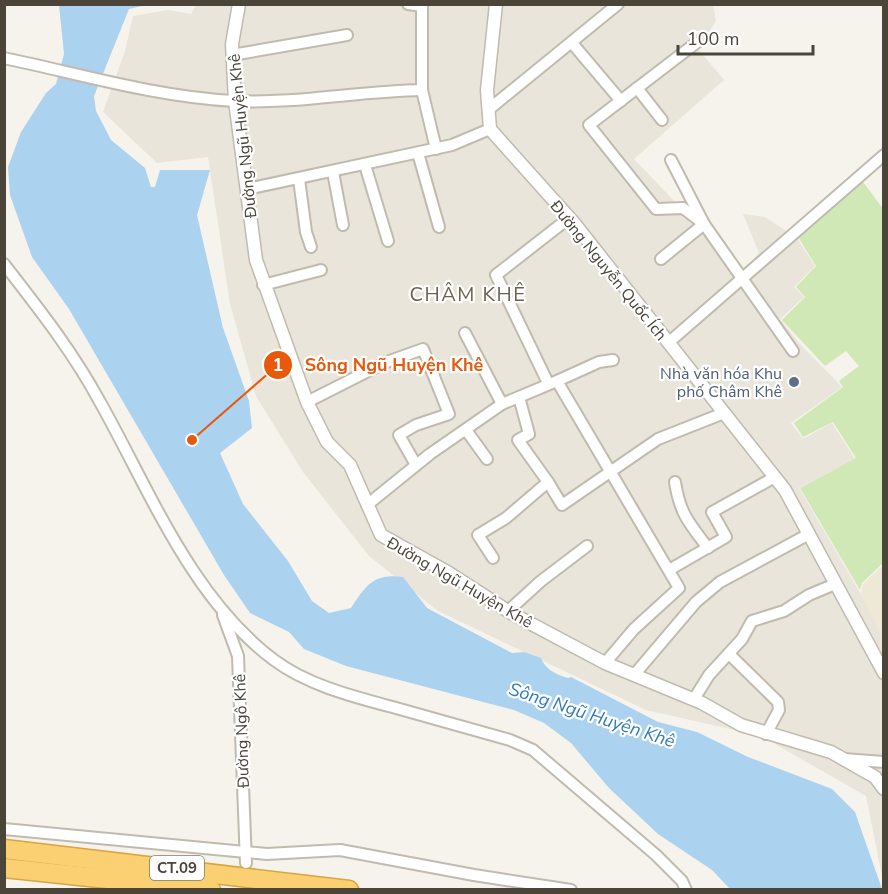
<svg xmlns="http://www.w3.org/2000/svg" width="888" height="894" font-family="'Nunito Sans',sans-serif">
	<rect width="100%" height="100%" fill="#f5f3ec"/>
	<!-- residential -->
	<path fill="#e9e5da" d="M196,5H713L716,21L698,49L724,80L634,159L742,272L759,253L743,214L765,217L797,238L815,266L794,287L804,297L780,319L799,343L842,387L791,423L803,439L832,423L855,459L799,488L883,632V881L866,796L761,736L646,710L438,611L369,556L303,472L256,396L230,304L208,157L157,163L103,112L125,51L133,16L168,10L191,14Z"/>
	<!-- education -->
	<path fill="#eee8d6" d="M883,565V638L861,594L863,584Z"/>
	<!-- green -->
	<path fill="#d0e8b6" d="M860,178L884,210L883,563L862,583L860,590L800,488L856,458L833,422L803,437L794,423L843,387L839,381L859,366L846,351L825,366L782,320L805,297L796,287L816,266L797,235Z"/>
	<!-- water -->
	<path fill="#abd2ef" d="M59,5H146L129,9L94,96L96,111L111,140L145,168L151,187H155L160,170H210L197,215L223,328L249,401L252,428L220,453L243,504L288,561L312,601L329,613L351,608C366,585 374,573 403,577L427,608L512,653L524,652L541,658C546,670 555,674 568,678L571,677L658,722L697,732L748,757L832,789L855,812L882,889H730L712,870L658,834L609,788L571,743L544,723L514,710L346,666L304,649L289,632L250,613L224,575L69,309L32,257L10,195L8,167L21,132L46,93L56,84L64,54Z"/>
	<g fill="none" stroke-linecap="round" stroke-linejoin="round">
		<!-- minor casing -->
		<g stroke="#c1bbae" stroke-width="14">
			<g id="minor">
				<path d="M408,4L422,6"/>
				<path d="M422,4V90L436,149"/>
				<path d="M572,43L621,101"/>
				<path d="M232,55L347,35"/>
				<path d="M4,58C80,74 156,97 234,101C297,104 359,91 422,90"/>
				<path d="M637,88L662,120"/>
				<path d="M488,110L618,4"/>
				<path d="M418,153L439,227"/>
				<path d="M671,160L704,224L793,351"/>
				<path d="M365,165L388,241"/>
				<path d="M333,172L343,225"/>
				<path d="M299,179L306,232L311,247"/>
				<path d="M247,189L452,145L490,129"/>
				<path d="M661,259L704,224L683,208L656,209L589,125L696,43"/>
				<path d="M4,264C39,309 73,352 100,402C149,489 191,598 274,660C309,686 355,697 396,708C434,719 472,729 510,740L533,750L656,855L682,881L686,890"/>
				<path d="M263,285L321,270"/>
				<path d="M465,333L502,404"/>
				<path d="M668,343L884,155"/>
				<path d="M557,381L599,362L613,360"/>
				<path d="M548,383L496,275L569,218"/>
				<path d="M519,397L529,434L518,440L548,482"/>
				<path d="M307,402L384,363L423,349L449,414L416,425L399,435L416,465"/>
				<path d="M466,430L487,459"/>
				<path d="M675,482C680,514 689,523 708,548"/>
				<path d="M367,505L430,454L502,404L557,381L679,588L634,629L605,663"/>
				<path d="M493,558L478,535L506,518L548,482L562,505L658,439L724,413"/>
				<path d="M669,570L726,537L712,512L775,477"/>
				<path d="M508,611L541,581L587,546"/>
				<path d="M223,615L238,656L246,863"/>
				<path d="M729,654L778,702L779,710L766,734"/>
				<path d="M634,675L696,602L720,582L809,534"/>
				<path d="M694,699L709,675L742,639L752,621L784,611L809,595L835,584"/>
				<path d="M843,759L884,762"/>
				<path d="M4,829L267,854L340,850L474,875L571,890"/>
			</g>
		</g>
		<!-- tertiary casing -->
		<g stroke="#c1bbae" stroke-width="15">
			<g id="tertiary">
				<path d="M239,4L232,44L235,101L256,260L307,402L327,442L350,465L381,535L449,573L511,613L605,663L702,703L741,725L831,752L875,777L884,789"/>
				<path d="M496,4L487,90L490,129L574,223L785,490L884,673"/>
			</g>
		</g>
		<!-- motorway casing -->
		<g stroke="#daa541" stroke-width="21">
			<g id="motorway">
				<path d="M4,849L349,890"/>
				<path d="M4,868L211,890"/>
			</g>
		</g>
		<!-- minor -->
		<use href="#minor" stroke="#fff" stroke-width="10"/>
		<!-- tertiary -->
		<use href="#tertiary" stroke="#fff" stroke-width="12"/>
		<!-- motorway -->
		<use href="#motorway" stroke="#fad072" stroke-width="18"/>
	</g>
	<!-- markers -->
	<circle fill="#5c6f8a" stroke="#fff" stroke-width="2" cx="794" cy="382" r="6"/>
	<g text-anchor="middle" stroke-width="4.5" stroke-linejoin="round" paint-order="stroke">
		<!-- shield labels -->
		<rect fill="#fff" stroke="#807c74" stroke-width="1.5" x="150" y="856" width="54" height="24" rx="4.5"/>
		<g font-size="15" font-weight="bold" fill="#4a4439">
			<text x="177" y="873">CT.09</text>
		</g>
		<!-- street labels -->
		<g font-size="16" fill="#4a4439" stroke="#fff">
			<text transform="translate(242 136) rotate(-96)" y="6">Đường Ngũ Huyện Khê</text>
			<text transform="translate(609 270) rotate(51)" y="6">Đường Nguyễn Quốc Ích</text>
			<text transform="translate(460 582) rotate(30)" y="6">Đường Ngũ Huyện Khê</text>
			<text transform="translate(241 731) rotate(-92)" y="6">Đường Ngô Khê</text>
		</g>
		<!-- service labels -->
		<g font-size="16" fill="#4e5e75" stroke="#fff" text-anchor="end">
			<text x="782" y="379">Nhà văn hóa Khu<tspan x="782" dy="18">phố Châm Khê</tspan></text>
		</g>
		<!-- water labels -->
		<g font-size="18" font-style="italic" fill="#337bb5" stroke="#fff">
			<text transform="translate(592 715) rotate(18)" y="6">Sông Ngũ Huyện Khê</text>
		</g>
		<!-- quarter labels -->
		<g font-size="20" letter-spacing="1.5" fill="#6d6251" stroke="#fff">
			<text x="468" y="301">CHÂM KHÊ</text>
		</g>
	</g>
	<!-- callouts -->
	<path fill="none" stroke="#e8590c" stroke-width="2" d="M192 440L278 365"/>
	<g fill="#e8590c" stroke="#fff" stroke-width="2">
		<circle cx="192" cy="440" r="6"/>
		<circle cx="278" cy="365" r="15"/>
	</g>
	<g font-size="18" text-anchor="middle" font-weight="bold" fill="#fff">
		<text x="278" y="371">1</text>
	</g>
	<g font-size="18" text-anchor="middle" font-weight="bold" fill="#e8590c" stroke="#fff" stroke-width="4.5" stroke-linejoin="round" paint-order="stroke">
		<text x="394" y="371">Sông Ngũ Huyện Khê</text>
	</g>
	<!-- border -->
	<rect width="888" height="894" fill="none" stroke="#4a4439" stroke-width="12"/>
	<!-- scale -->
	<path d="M678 45v9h135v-9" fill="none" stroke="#4a4439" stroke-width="3"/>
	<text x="687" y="45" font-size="18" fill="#4a4439" stroke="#ffffff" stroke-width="4.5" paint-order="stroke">100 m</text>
</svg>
